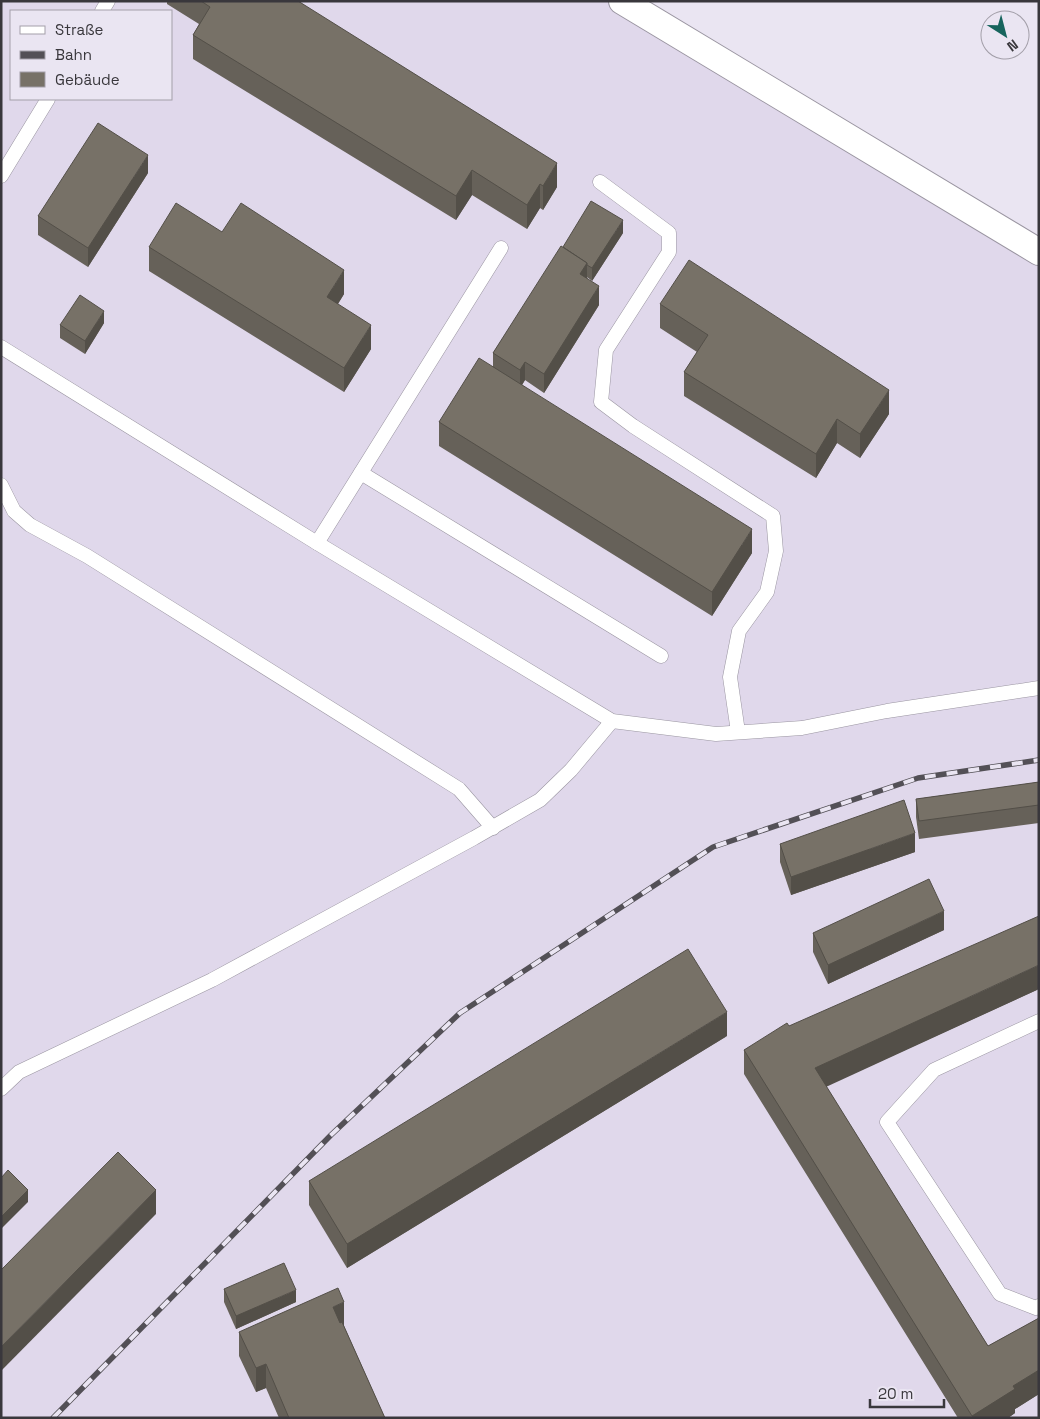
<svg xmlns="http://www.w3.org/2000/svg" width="1040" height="1419" font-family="'Space Grotesk',sans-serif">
	<rect width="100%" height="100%" fill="#eae5f2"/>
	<!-- built -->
	<path fill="#e0d8eb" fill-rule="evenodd" d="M1,1H607L1039,263V1418H1ZM11,11H171V99H11Z"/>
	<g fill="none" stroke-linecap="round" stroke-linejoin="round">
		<!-- service casing -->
		<g stroke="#9a95a1" stroke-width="15">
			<g id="service">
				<path d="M102,11L108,1"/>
				<path d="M1,176L48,99"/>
				<path d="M600,182L669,233V252L606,350L601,402L633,426L773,516L776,551L767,592L739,631L730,677L738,732"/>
				<path d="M1,347L317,543L612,721L716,734L802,728L887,711L1039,688"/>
				<path d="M361,473L661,656"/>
				<path d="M1,485L14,511L30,525L87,556L459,789L493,828"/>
				<path d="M317,543L501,248"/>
				<path d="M1039,1021L934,1070L887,1122L1000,1294L1036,1308L1039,1306"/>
				<path d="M1,1089L19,1072L212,980L474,838L540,800L571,770L612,721"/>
			</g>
		</g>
		<!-- minor casing -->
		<g stroke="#9a95a1" stroke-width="28">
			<path id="minor" d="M622,1L1039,252"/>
		</g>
		<!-- service -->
		<use href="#service" stroke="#fff" stroke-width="14"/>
		<!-- minor -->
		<use href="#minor" stroke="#fff" stroke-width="26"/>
		<!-- rail casing -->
		<g stroke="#535056" stroke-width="5.5">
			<path id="rail" d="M53,1418L331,1135L460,1013L713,847L918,778L1039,760"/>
		</g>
		<!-- rail -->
		<use href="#rail" stroke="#eae5f2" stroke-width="4" stroke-dasharray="11" stroke-linecap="butt"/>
	</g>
	<!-- wall -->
	<g fill="#666159">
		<path d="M167,1H298L557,187L543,210L540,208L527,229L472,195L456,220L193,59V35L199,24L167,4Z"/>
		<path d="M148,173L88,267L38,235V216Z"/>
		<path d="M222,232L344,294L338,304L371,349L344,392L149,271V247Z"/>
		<path d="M623,233L592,281L587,277L599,305L544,393L525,380L522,385L752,553L712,616L439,446V422L493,367V353L563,247Z"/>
		<path d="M660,304L889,414L860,458L837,443L816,478L684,396V372L697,352L660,328Z"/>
		<path d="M104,323L85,354L60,338V325Z"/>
		<path d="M1039,782V823L919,839L916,817V799Z"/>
		<path d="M780,844L915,852L791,895L780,862Z"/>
		<path d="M944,930L828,984L813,952V933Z"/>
		<path d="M1039,989L826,1086L988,1346L1039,1318V1394L1015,1409V1413L1008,1418H958L744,1074V1050L789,1026Z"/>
		<path d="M727,1036L347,1268L309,1205V1181Z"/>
		<path d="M224,1289L296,1302L236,1329L224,1302Z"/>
		<path d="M344,1326L385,1418H279L266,1388L256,1392L239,1356V1332Z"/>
	</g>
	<!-- shaded-wall -->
	<g fill="#534f48">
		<path d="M148,155V173L88,267V248Z"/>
		<path d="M557,163V187L543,210V186Z"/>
		<path d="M472,170V195L456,220V196Z"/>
		<path d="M540,184V208L527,229V205Z"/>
		<path d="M623,220V233L592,281V268Z"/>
		<path d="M587,263V281L580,274Z"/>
		<path d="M344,270V294L327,321V297Z"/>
		<path d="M599,286V305L544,393V374Z"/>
		<path d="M104,311V323L85,354V341Z"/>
		<path d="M371,325V349L344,392V368Z"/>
		<path d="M525,362V380L520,388V370Z"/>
		<path d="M889,390V414L860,458V434Z"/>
		<path d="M837,419V443L816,478V454Z"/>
		<path d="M752,529V553L712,616V592Z"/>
		<path d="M915,833V852L791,895V877Z"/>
		<path d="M944,911V930L828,984V965Z"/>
		<path d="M1039,965V989L815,1092V1068Z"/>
		<path d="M727,1012V1036L347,1268V1244Z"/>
		<path d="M28,1190V1202L1,1229V1217Z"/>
		<path d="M156,1190V1214L1,1371V1347Z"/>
		<path d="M296,1290V1302L236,1329V1316Z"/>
		<path d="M344,1302V1326L333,1331V1307Z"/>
		<path d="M266,1364V1388L256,1392V1368Z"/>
		<path d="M1039,1370V1394L1015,1409V1413L1008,1418H972V1416L1013,1386Z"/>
	</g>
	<!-- building -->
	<g fill="#777167" stroke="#534f48">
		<path d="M201,1H298L557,163L543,186L540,184L527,205L472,170L456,196L193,35L210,7Z"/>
		<path d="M98,123L148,155L88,248L38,216Z"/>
		<path d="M591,201L623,220L592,268L587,265V263L563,247Z"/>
		<path d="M176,203L222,232L241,203L344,270L327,297L371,325L344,368L149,247Z"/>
		<path d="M561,246L587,263L580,274L599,286L544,374L525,362L520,370L493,353Z"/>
		<path d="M689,260L889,390L860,434L837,419L816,454L684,372L708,335L660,304Z"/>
		<path d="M80,295L104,311L85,341L60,325Z"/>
		<path d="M479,358L752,529L712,592L439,422Z"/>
		<path d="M1039,782V805L919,821L916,799Z"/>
		<path d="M904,800L915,833L791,877L780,844Z"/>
		<path d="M929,879L944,911L828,965L813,933Z"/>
		<path d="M1039,916V965L815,1068L988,1346L1039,1318V1370L1013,1386L1015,1389L972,1416L744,1050L787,1023L789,1026Z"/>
		<path d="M688,949L727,1012L347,1244L309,1181Z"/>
		<path d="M118,1152L156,1190L1,1347V1270Z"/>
		<path d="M8,1170L28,1190L1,1217V1178Z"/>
		<path d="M284,1263L296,1290L236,1316L224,1289Z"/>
		<path d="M338,1288L344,1302L333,1307L340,1323L342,1322L385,1418H289L266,1364L256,1368L239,1332Z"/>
	</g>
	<!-- border -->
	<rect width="1040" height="1419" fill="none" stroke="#39373c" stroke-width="5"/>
	<!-- legend -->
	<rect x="10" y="10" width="162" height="90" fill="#eae5f2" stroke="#a39fa9"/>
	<rect x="20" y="26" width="25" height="8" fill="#ffffff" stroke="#a39fa9"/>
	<text x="55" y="35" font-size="15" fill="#39373c">Straße</text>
	<rect x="20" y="51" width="25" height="8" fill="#535056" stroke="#a39fa9"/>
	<text x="55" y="60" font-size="15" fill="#39373c">Bahn</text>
	<rect x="20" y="72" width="25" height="15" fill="#777167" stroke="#a39fa9"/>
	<text x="55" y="85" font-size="15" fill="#39373c">Gebäude</text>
	<!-- north arrow -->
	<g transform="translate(1005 35) rotate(144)"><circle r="24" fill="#eae5f2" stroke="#a39fa9"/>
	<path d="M0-4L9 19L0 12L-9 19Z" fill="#17645d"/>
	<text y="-8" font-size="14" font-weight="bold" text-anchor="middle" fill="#39373c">N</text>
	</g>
	<!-- scale -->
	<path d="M870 1399v8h74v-8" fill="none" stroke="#39373c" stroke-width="2.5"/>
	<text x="878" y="1399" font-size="15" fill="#39373c" stroke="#eae5f2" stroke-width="4" paint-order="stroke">20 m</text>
</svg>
